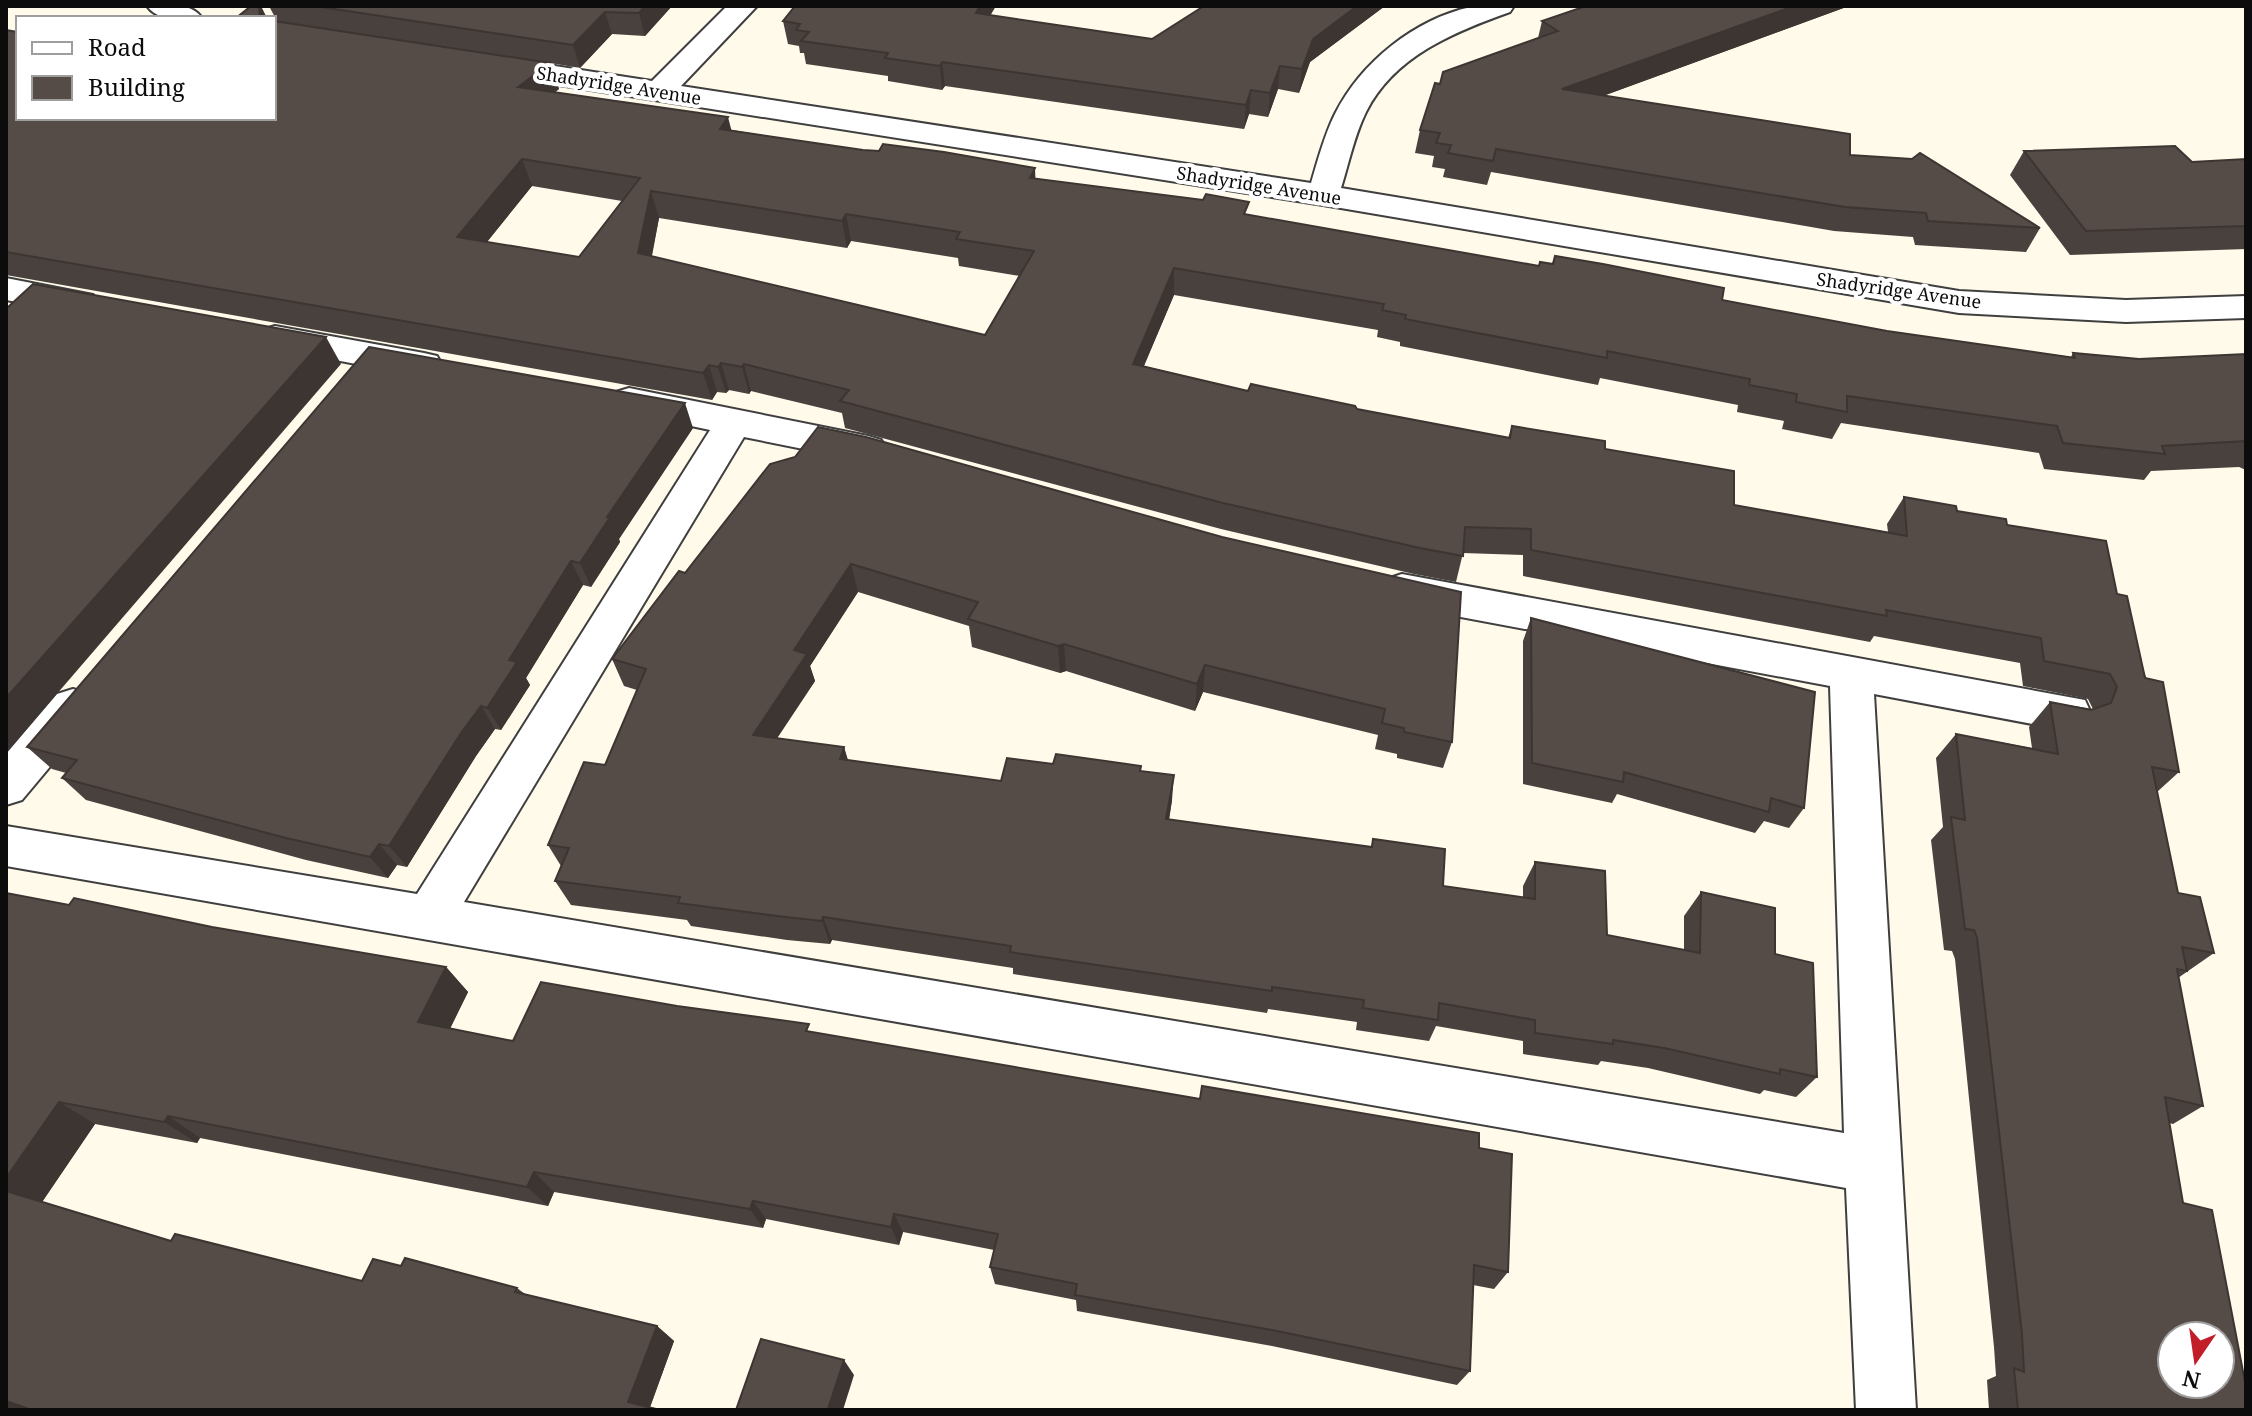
<svg xmlns="http://www.w3.org/2000/svg" width="2252" height="1416" font-family="'Noto Serif',serif">
<rect width="100%" height="100%" fill="#fffaea"/>
<g fill="none" stroke-linecap="round" stroke-linejoin="round">
<g stroke="#3f3f3f" stroke-width="4">
<g id="street">
<path d="M 147,6 C 166,6 190,1 202,18 C 184,18 159,23 147,6 Z"/>
<path d="M 727,6 L 757,6 L 681,86 L 1311,183 C 1318,160 1324,136 1335,114 C 1361,62 1415,19 1471,7 C 1484,4 1501,6 1514,6 L 1510,12 C 1454,32 1394,56 1366,112 C 1354,136 1349,163 1341,188 L 1959,291 L 2126,300 L 2246,296 L 2246,318 L 2126,322 L 1959,313 L 1323,205 L 496,75 L 486,72 L 481,66 L 486,60 L 496,57 L 652,81 Z"/>
<path d="M 6,278 L 93,295 L 98,303 L 93,311 L 81,314 L 6,300 Z"/>
<path d="M 275,326 L 424,353 L 437,356 L 442,365 L 437,374 L 424,377 L 262,346 L 257,338 L 262,330 Z"/>
<path d="M 629,388 L 868,436 L 881,440 L 887,449 L 881,458 L 868,462 L 744,437 L 464,902 L 1844,1133 L 1830,686 L 1402,606 L 1387,601 L 1381,590 L 1387,579 L 1402,574 L 2085,700 L 2091,713 L 2085,726 L 2069,731 L 1874,694 L 1916,1410 L 1856,1410 L 1846,1188 L 6,866 L 6,826 L 417,894 L 710,430 L 616,410 L 610,401 L 616,392 Z"/>
<path d="M 73,689 L 89,694 L 95,707 L 89,720 L 22,800 L 6,805 L 6,754 L 57,694 Z"/>
</g>
</g>
<use href="#street" fill="#fff" fill-rule="evenodd"/>
</g>
<g fill="#49413e" fill-rule="evenodd">
<path d="M 269,6 L 672,6 L 645,36 L 612,34 L 580,68 L 550,63 L 559,89 L 555,92 L 732,130 L 1036,179 L 1539,266 L 1552,264 L 1555,256 L 1722,300 L 1887,331 L 2071,357 L 2073,353 L 2139,359 L 2246,354 L 2246,470 L 2239,467 L 2151,471 L 2144,480 L 2044,469 L 2039,453 L 1841,423 L 1832,439 L 1782,429 L 1784,421 L 1737,412 L 1738,405 L 1600,378 L 1598,385 L 1400,346 L 1400,342 L 1377,337 L 1378,330 L 1174,295 L 1144,366 L 1248,391 L 1357,409 L 1508,438 L 1512,426 L 1605,449 L 1734,505 L 1888,532 L 1887,524 L 1904,497 L 2007,525 L 2117,594 L 2179,772 L 2157,792 L 2178,893 L 2214,953 L 2178,978 L 2203,1106 L 2173,1124 L 2169,1123 L 2183,1203 L 2246,1410 L 1989,1410 L 1987,1380 L 1996,1376 L 1994,1347 L 1955,959 L 1952,951 L 1944,950 L 1931,840 L 1943,827 L 1936,758 L 1956,734 L 2032,748 L 2029,727 L 2050,702 L 2093,709 L 2088,699 L 2023,686 L 2020,663 L 1874,636 L 1870,642 L 1523,576 L 1523,555 L 1463,553 L 1456,582 L 1414,574 L 1221,529 L 845,428 L 842,413 L 751,391 L 749,394 L 729,390 L 726,393 L 717,392 L 712,400 L 6,275 L 6,30 L 18,118 L 277,21 ZM 532,186 L 622,201 L 579,257 L 487,242 ZM 659,218 L 847,248 L 851,241 L 958,258 L 959,266 L 1020,276 L 985,335 L 652,256 Z"/>
<path d="M 1204,6 L 1385,6 L 1310,62 L 1299,93 L 1278,89 L 1268,117 L 1249,114 L 1244,129 L 945,86 L 942,90 L 888,81 L 888,76 L 806,64 L 804,53 L 800,53 L 799,46 L 788,44 L 783,21 L 991,15 L 1152,39 Z"/>
<path d="M 1586,6 L 1849,6 L 1603,96 L 1850,155 L 2040,228 L 2026,252 L 1915,245 L 1913,237 L 1834,231 L 1491,172 L 1487,185 L 1443,177 L 1445,169 L 1432,167 L 1434,156 L 1415,153 L 1420,130 L 1440,84 L 1538,38 L 1542,21 Z"/>
<path d="M 2024,151 L 2192,162 L 2246,159 L 2246,249 L 2070,255 L 2010,175 Z"/>
<path d="M 818,427 L 1452,742 L 1443,768 L 1397,758 L 1397,754 L 1375,749 L 1378,735 L 1203,692 L 1195,711 L 1066,671 L 1060,673 L 972,647 L 969,626 L 858,592 L 810,666 L 815,681 L 777,738 L 844,747 L 848,760 L 1001,781 L 1053,764 L 1141,771 L 1172,800 L 1169,820 L 1371,847 L 1373,839 L 1443,886 L 1523,898 L 1523,886 L 1535,862 L 1607,935 L 1684,950 L 1684,916 L 1701,892 L 1775,954 L 1817,1077 L 1796,1097 L 1764,1090 L 1760,1094 L 1648,1068 L 1601,1061 L 1598,1065 L 1523,1054 L 1523,1041 L 1436,1026 L 1429,1041 L 1356,1030 L 1357,1022 L 1268,1009 L 1267,1013 L 1013,974 L 1013,968 L 832,940 L 830,944 L 787,940 L 691,926 L 687,920 L 571,905 L 555,881 L 561,866 L 548,845 L 605,765 L 637,690 L 624,686 L 612,659 L 685,573 L 795,457 Z"/>
<path d="M 693,428 L 619,539 L 620,542 L 591,587 L 583,585 L 526,678 L 530,685 L 501,730 L 495,729 L 476,756 L 407,867 L 397,865 L 388,878 L 306,860 L 86,800 L 62,778 L 66,773 L 52,769 L 27,747 Z"/>
<path d="M 1531,618 L 1804,808 L 1789,828 L 1764,821 L 1755,833 L 1617,794 L 1612,803 L 1523,784 L 1523,641 Z"/>
<path d="M 69,905 L 212,927 L 446,967 L 468,992 L 450,1029 L 513,1041 L 812,1032 L 1479,1148 L 1508,1272 L 1494,1289 L 1473,1285 L 1470,1371 L 1457,1385 L 1272,1346 L 1077,1311 L 1076,1300 L 995,1284 L 990,1267 L 994,1250 L 903,1232 L 899,1245 L 766,1219 L 763,1228 L 554,1192 L 548,1206 L 200,1138 L 197,1143 L 95,1124 L 42,1202 L 171,1241 L 362,1281 L 401,1266 L 517,1288 L 525,1294 L 657,1326 L 674,1341 L 650,1407 L 660,1410 L 12,1410 L 6,1408 Z"/>
</g>
<g fill="#3c3532">
<path d="M 259,6 L 261,6 L 267,18 L 260,18 Z"/>
<path d="M 645,6 L 672,6 L 645,36 L 639,13 Z"/>
<path d="M 980,6 L 996,6 L 978,36 L 976,13 Z"/>
<path d="M 1357,6 L 1385,6 L 1310,62 L 1299,93 L 1302,69 L 1313,39 Z"/>
<path d="M 1794,6 L 1849,6 L 1556,113 L 1562,89 Z"/>
<path d="M 605,12 L 612,34 L 580,68 L 573,45 Z"/>
<path d="M 942,62 L 945,86 L 942,90 L 940,66 Z"/>
<path d="M 550,63 L 559,89 L 528,114 L 518,87 Z"/>
<path d="M 1280,66 L 1278,89 L 1268,117 L 1270,93 Z"/>
<path d="M 1251,90 L 1249,114 L 1244,129 L 1246,105 Z"/>
<path d="M 728,117 L 735,144 L 720,129 Z"/>
<path d="M 522,159 L 532,186 L 469,264 L 457,237 Z"/>
<path d="M 1035,168 L 1036,194 L 1030,178 Z"/>
<path d="M 651,191 L 659,218 L 647,279 L 638,253 Z"/>
<path d="M 846,214 L 851,241 L 847,248 L 842,221 Z"/>
<path d="M 1174,268 L 1174,295 L 1133,391 L 1133,364 Z"/>
<path d="M 326,337 L 341,364 L 6,753 L 6,698 Z"/>
<path d="M 721,363 L 729,390 L 726,393 L 718,367 Z"/>
<path d="M 744,364 L 751,391 L 749,394 L 742,367 Z"/>
<path d="M 709,365 L 717,392 L 712,400 L 703,373 Z"/>
<path d="M 685,403 L 693,428 L 619,539 L 620,542 L 591,587 L 580,563 L 607,517 Z"/>
<path d="M 571,561 L 583,585 L 526,678 L 530,685 L 501,730 L 487,708 L 509,660 Z"/>
<path d="M 851,564 L 858,592 L 810,666 L 815,681 L 762,761 L 753,735 L 794,650 Z"/>
<path d="M 1064,644 L 1066,671 L 1060,673 L 1058,646 Z"/>
<path d="M 1205,665 L 1203,692 L 1195,711 L 1197,684 Z"/>
<path d="M 481,706 L 495,729 L 476,756 L 407,867 L 389,846 L 461,733 Z"/>
<path d="M 844,747 L 851,773 L 840,759 Z"/>
<path d="M 1174,775 L 1172,800 L 1165,844 L 1166,819 Z"/>
<path d="M 379,844 L 397,865 L 388,878 L 370,857 Z"/>
<path d="M 823,917 L 832,940 L 830,944 L 822,921 Z"/>
<path d="M 446,967 L 468,992 L 441,1046 L 418,1022 Z"/>
<path d="M 59,1102 L 95,1124 L 38,1208 L 6,1192 L 6,1178 Z"/>
<path d="M 168,1116 L 200,1138 L 197,1143 L 164,1122 Z"/>
<path d="M 534,1172 L 554,1192 L 548,1206 L 527,1187 Z"/>
<path d="M 753,1201 L 766,1219 L 763,1228 L 750,1209 Z"/>
<path d="M 894,1214 L 903,1232 L 899,1245 L 891,1227 Z"/>
<path d="M 657,1326 L 674,1341 L 649,1410 L 628,1402 Z"/>
<path d="M 844,1360 L 854,1375 L 843,1410 L 829,1410 L 828,1409 Z"/>
<path d="M 6,1401 L 34,1410 L 12,1410 L 6,1408 Z"/>
</g>
<g fill="#554c48" stroke="#3c3532" stroke-width="2" fill-rule="evenodd">
<path d="M 251,6 L 259,6 L 260,18 L 236,18 Z"/>
<path d="M 314,6 L 645,6 L 639,13 L 605,12 L 573,45 Z"/>
<path d="M 795,6 L 980,6 L 976,13 L 1152,39 L 1204,6 L 1357,6 L 1313,39 L 1302,69 L 1280,66 L 1270,93 L 1251,90 L 1246,105 L 942,62 L 940,66 L 885,58 L 888,53 L 801,41 L 809,32 L 796,30 L 800,24 L 783,21 Z"/>
<path d="M 1586,6 L 1794,6 L 1562,89 L 1850,134 L 1850,155 L 1912,159 L 1920,153 L 2040,228 L 1928,221 L 1926,213 L 1845,207 L 1496,149 L 1493,161 L 1448,153 L 1451,145 L 1436,143 L 1440,133 L 1420,130 L 1435,83 L 1440,84 L 1443,72 L 1558,31 L 1542,21 Z"/>
<path d="M 274,21 L 550,63 L 518,87 L 728,117 L 720,129 L 863,150 L 879,151 L 883,144 L 944,152 L 1035,168 L 1030,178 L 1203,200 L 1206,194 L 1249,202 L 1244,214 L 1539,266 L 1540,262 L 1553,264 L 1555,256 L 1603,264 L 1724,288 L 1722,300 L 1887,331 L 2075,358 L 2073,353 L 2139,359 L 2246,354 L 2246,441 L 2162,446 L 2165,454 L 2063,443 L 2057,426 L 1847,396 L 1847,412 L 1796,402 L 1797,394 L 1749,385 L 1750,379 L 1607,351 L 1607,358 L 1405,319 L 1406,315 L 1382,310 L 1384,304 L 1174,268 L 1133,364 L 1248,391 L 1251,384 L 1355,406 L 1357,409 L 1510,438 L 1512,426 L 1605,441 L 1605,449 L 1734,471 L 1734,505 L 1907,536 L 1904,497 L 1956,506 L 1957,511 L 2006,519 L 2007,525 L 2106,541 L 2117,594 L 2127,596 L 2145,678 L 2163,682 L 2179,772 L 2152,767 L 2178,893 L 2200,897 L 2214,953 L 2182,947 L 2187,971 L 2177,969 L 2203,1106 L 2165,1097 L 2183,1203 L 2212,1210 L 2246,1387 L 2246,1410 L 2018,1410 L 2014,1368 L 2024,1372 L 2022,1334 L 1977,938 L 1974,930 L 1965,929 L 1951,817 L 1965,820 L 1956,734 L 2058,754 L 2050,702 L 2091,710 L 2111,703 L 2117,687 L 2110,674 L 2044,661 L 2041,638 L 1886,610 L 1887,616 L 1531,550 L 1531,529 L 1465,527 L 1463,556 L 1420,548 L 1223,503 L 840,401 L 849,390 L 744,364 L 742,367 L 721,363 L 718,367 L 709,365 L 703,373 L 6,252 L 6,30 L 18,32 L 18,118 L 274,118 ZM 522,159 L 640,178 L 579,257 L 457,237 ZM 651,191 L 842,221 L 846,214 L 960,232 L 956,239 L 1034,251 L 985,335 L 638,253 ZM 2172,1336 L 2220,1336 L 2220,1384 L 2172,1384 Z"/>
<path d="M 2175,146 L 2192,162 L 2246,159 L 2246,226 L 2086,231 L 2024,151 Z"/>
<path d="M 33,284 L 326,337 L 6,698 L 6,309 Z"/>
<path d="M 369,347 L 685,403 L 607,517 L 610,517 L 580,563 L 571,561 L 509,660 L 517,662 L 487,708 L 481,706 L 461,733 L 389,846 L 379,844 L 370,857 L 286,838 L 62,778 L 77,760 L 27,747 Z"/>
<path d="M 818,427 L 866,437 L 1222,537 L 1461,592 L 1452,742 L 1404,732 L 1404,728 L 1382,723 L 1385,709 L 1205,665 L 1197,684 L 1064,644 L 1058,646 L 968,619 L 978,602 L 851,564 L 794,650 L 807,654 L 753,735 L 844,747 L 840,759 L 1001,781 L 1007,758 L 1053,764 L 1056,754 L 1141,766 L 1140,771 L 1174,775 L 1166,819 L 1372,847 L 1373,839 L 1445,849 L 1443,886 L 1535,899 L 1535,862 L 1605,871 L 1607,935 L 1700,953 L 1701,892 L 1775,908 L 1775,954 L 1813,963 L 1817,1077 L 1780,1069 L 1780,1074 L 1664,1048 L 1613,1040 L 1613,1044 L 1535,1033 L 1535,1020 L 1439,1003 L 1438,1020 L 1363,1008 L 1364,1000 L 1272,987 L 1272,991 L 1010,952 L 1011,946 L 823,917 L 822,921 L 777,916 L 678,903 L 680,897 L 555,881 L 569,848 L 548,845 L 584,762 L 605,765 L 646,669 L 612,659 L 679,571 L 685,573 L 770,464 L 795,457 Z"/>
<path d="M 1531,618 L 1815,692 L 1804,808 L 1771,798 L 1769,812 L 1624,772 L 1623,782 L 1532,763 Z"/>
<path d="M 6,893 L 69,905 L 74,898 L 212,927 L 446,967 L 418,1022 L 513,1041 L 541,982 L 677,1006 L 809,1024 L 806,1031 L 1200,1099 L 1202,1086 L 1479,1133 L 1479,1148 L 1512,1154 L 1508,1272 L 1474,1265 L 1470,1371 L 1277,1331 L 1075,1295 L 1077,1284 L 990,1267 L 998,1234 L 894,1214 L 891,1227 L 753,1201 L 750,1209 L 534,1172 L 527,1187 L 168,1116 L 164,1122 L 59,1102 L 6,1178 Z"/>
<path d="M 6,1191 L 171,1241 L 175,1234 L 362,1281 L 373,1259 L 401,1266 L 405,1258 L 517,1288 L 515,1292 L 657,1326 L 628,1402 L 660,1410 L 32,1410 L 6,1401 Z"/>
<path d="M 761,1339 L 844,1360 L 828,1409 L 832,1410 L 736,1410 Z"/>
</g>
<g text-anchor="middle" dominant-baseline="central" stroke-width="8" stroke-linejoin="round" paint-order="stroke">
<g font-size="18" fill="#0c0c0c" stroke="#fff">
<text transform="translate(619 85) rotate(9)">Shadyridge Avenue</text>
<text transform="translate(1259 185) rotate(9)">Shadyridge Avenue</text>
<text transform="translate(1899 290) rotate(8)">Shadyridge Avenue</text>
</g>
</g>
<rect width="2252" height="1416" fill="none" stroke="#0c0c0c" stroke-width="16"/>
<rect x="16" y="16" width="260" height="104" fill="#ffffff" stroke="#9e9e9e" stroke-width="2"/>
<rect x="32" y="42" width="40" height="12" fill="#ffffff" stroke="#9e9e9e" stroke-width="2"/>
<text x="88" y="56" font-size="24" fill="#0c0c0c">Road</text>
<rect x="32" y="76" width="40" height="24" fill="#554c48" stroke="#9e9e9e" stroke-width="2"/>
<text x="88" y="96" font-size="24" fill="#0c0c0c">Building</text>
<g transform="translate(2196 1360) rotate(193)"><circle r="38" fill="#ffffff" stroke="#9e9e9e" stroke-width="2"/>
<path d="M0-6L14 30L0 20L-14 30Z" fill="#c11e2a"/>
<text y="-12" font-size="22" font-weight="bold" text-anchor="middle" fill="#0c0c0c">N</text>
</g>
</svg>
